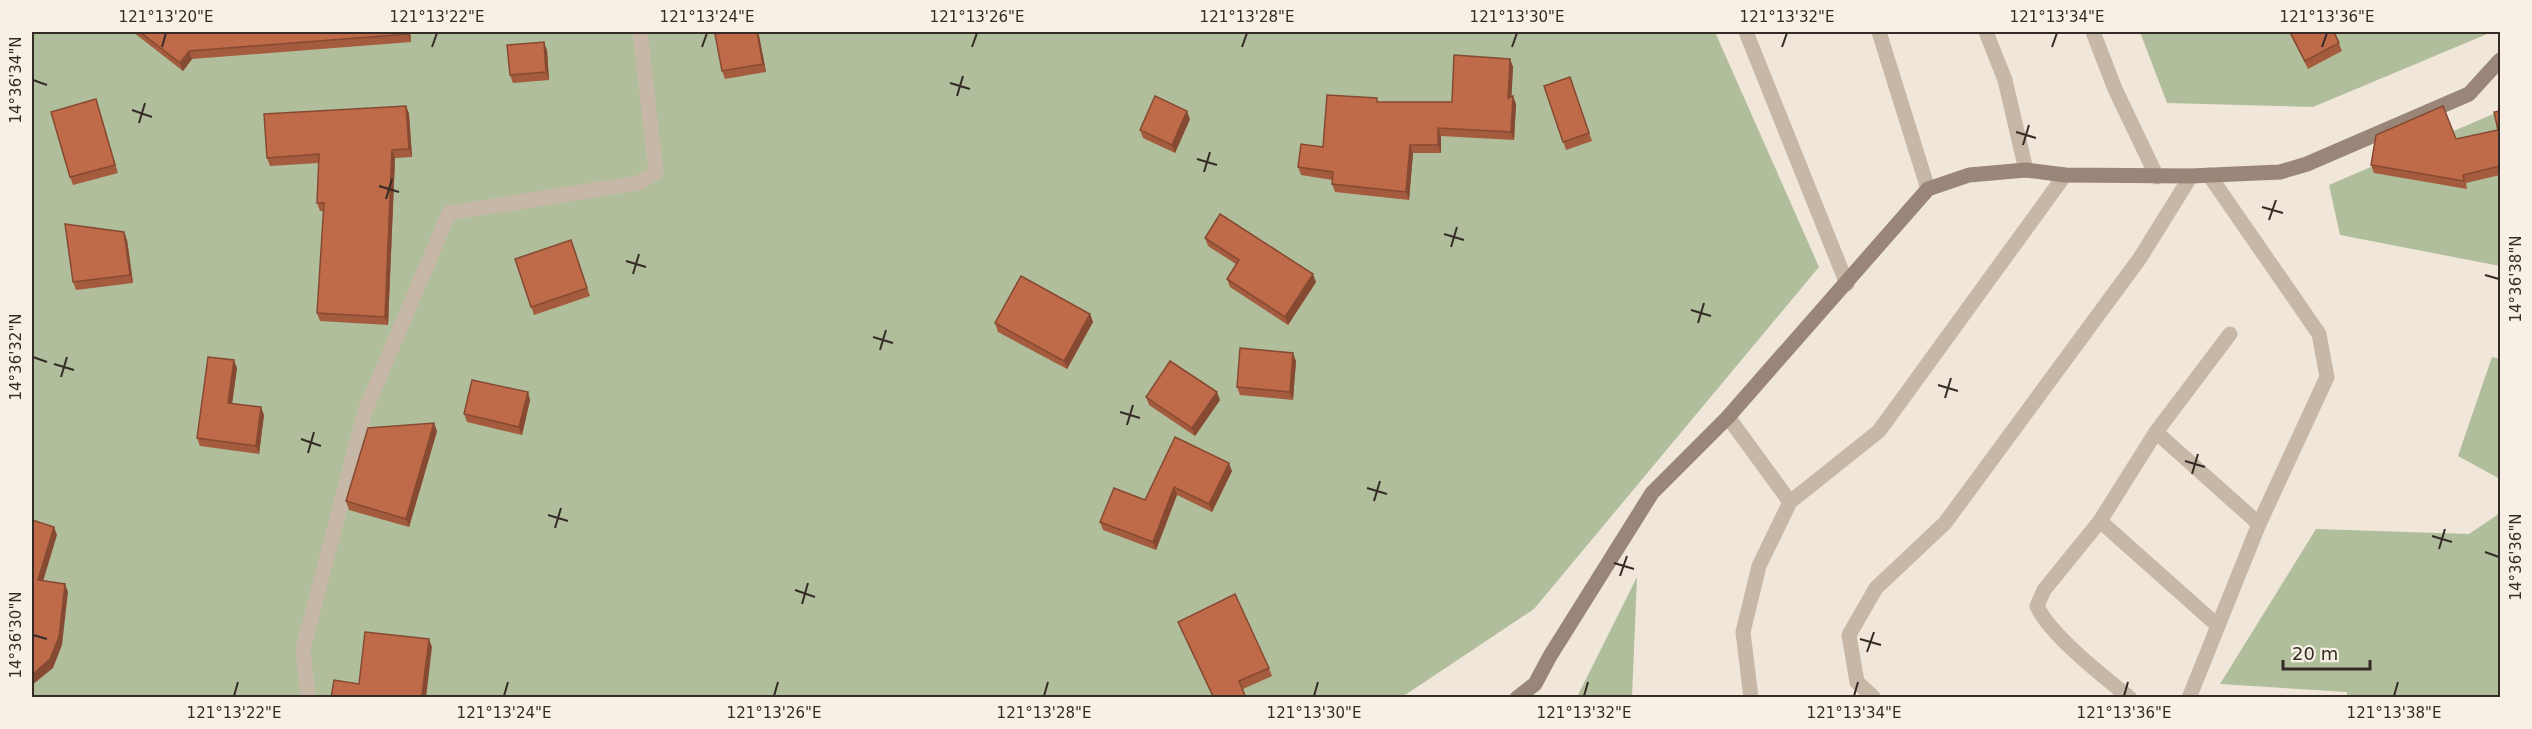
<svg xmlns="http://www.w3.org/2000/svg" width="2532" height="729" font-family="'DejaVu Sans',sans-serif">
<rect width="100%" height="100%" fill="#f0e6da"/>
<g fill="#b0be9b">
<path d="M 32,32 L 1715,32 L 1819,267 L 1534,609 L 1402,697 L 32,697 Z"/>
<path d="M 2140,32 L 2492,32 L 2313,107 L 2167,103 Z"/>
<path d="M 2500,111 L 2500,266 L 2340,235 L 2329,185 Z"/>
<path d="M 2492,357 L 2500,359 L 2500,479 L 2458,456 Z"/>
<path d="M 2500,513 L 2500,697 L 2347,698 L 2347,692 L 2220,684 L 2316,529 L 2469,534 Z"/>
<path d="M 1637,577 L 1632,697 L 1577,697 Z"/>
</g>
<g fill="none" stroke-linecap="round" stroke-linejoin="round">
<g stroke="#c7b7a6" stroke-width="15">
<path d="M 1746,32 L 1847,284"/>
<path d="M 1879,32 L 1928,189"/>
<path d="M 1986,32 L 2005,80 L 2026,170"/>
<path d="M 2093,32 L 2115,89 L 2157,177"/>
<path d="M 1728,417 L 1790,502"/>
<path d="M 2156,432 L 2259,524"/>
<path d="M 2100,521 L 2218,626"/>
<path d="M 308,698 L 303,649 L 365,411 L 449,213 L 639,183 L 656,172 L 640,32"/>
<path d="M 1751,698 L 1743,632 L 1759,566 L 1790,502 L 1879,431 L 2065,175"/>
<path d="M 1874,698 L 1857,682 L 1849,635 L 1876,588 L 1945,523 L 2140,258 L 2191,176"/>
<path d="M 2130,698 C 2105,678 2049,634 2037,606 L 2044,590 L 2100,521 L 2156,432 L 2230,334"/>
<path d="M 2189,698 L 2259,524 L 2327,377 L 2319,334 L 2209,175"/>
</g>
<path stroke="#9a8678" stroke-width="15" d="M 1517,698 L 1535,684 L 1550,656 L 1652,493 L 1728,417 L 1928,189 L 1969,175 L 2026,170 L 2065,175 L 2191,176 L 2280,172 L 2307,164 L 2469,94 L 2500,60"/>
</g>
<g fill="#a45b3e">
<path d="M 133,32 L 410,32 L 411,42 L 192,59 L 183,71 Z"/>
<path d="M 730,32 L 758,32 L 766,72 L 725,79 L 722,71 Z"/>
<path d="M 2289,32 L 2334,32 L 2342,51 L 2308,69 Z"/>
<path d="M 547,50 L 549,80 L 513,83 L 510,75 Z"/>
<path d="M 1510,59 L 1513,67 L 1511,97 L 1516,104 L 1514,140 L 1441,136 L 1441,153 L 1413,153 L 1409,200 L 1335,192 L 1332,184 L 1332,180 L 1301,175 L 1298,167 L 1323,147 L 1452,102 Z"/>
<path d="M 1570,77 L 1592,141 L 1566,150 L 1544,86 Z"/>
<path d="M 96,99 L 118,173 L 73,185 L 70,177 Z"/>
<path d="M 406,106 L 409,114 L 412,157 L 395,158 L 388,325 L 320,321 L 317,313 L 324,211 L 320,211 L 317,203 L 319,163 L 270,166 L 267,158 Z"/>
<path d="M 2500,111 L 2500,175 L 2466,183 L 2467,189 L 2374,173 L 2371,165 L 2456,139 L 2498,130 Z"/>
<path d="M 1190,119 L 1175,153 L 1143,138 L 1140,130 Z"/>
<path d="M 1205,238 L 1316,282 L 1288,325 L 1230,287 L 1227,279 L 1236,264 L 1208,246 Z"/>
<path d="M 127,240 L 133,283 L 76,290 L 73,282 Z"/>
<path d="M 571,240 L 590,296 L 534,315 L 515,259 Z"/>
<path d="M 1090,314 L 1093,322 L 1067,369 L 998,332 L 995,323 Z"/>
<path d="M 1296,361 L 1293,400 L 1240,395 L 1237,387 Z"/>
<path d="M 237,368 L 232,403 L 264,415 L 259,454 L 200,446 L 197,438 Z"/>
<path d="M 1146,397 L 1220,400 L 1195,436 L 1149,405 Z"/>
<path d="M 530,400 L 522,435 L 467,422 L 464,414 Z"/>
<path d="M 437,431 L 409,527 L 349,510 L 346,501 Z"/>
<path d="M 1175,437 L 1232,471 L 1212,512 L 1177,495 L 1156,550 L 1103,530 L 1100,522 L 1145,500 Z"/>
<path d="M 1178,622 L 1269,668 L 1272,676 L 1243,689 L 1246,698 L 1213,698 Z"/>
</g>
<g fill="#864a32">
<path d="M 407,32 L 410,32 L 411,42 L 408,34 Z"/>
<path d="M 757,32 L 759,35 L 766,72 L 763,64 Z"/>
<path d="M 544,42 L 547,50 L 549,80 L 546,72 Z"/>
<path d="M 189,51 L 192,59 L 183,71 L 180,63 Z"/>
<path d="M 1510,59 L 1513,67 L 1511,106 L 1508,98 Z"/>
<path d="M 1513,96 L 1516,104 L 1514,140 L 1511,132 Z"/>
<path d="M 406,106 L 409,114 L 412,157 L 409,149 Z"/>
<path d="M 1187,111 L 1190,119 L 1175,153 L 1172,145 Z"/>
<path d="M 1438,128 L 1441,136 L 1441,153 L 1438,145 Z"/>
<path d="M 1410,145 L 1413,153 L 1409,200 L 1406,192 Z"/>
<path d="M 392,150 L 395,158 L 388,325 L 385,317 Z"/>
<path d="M 124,232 L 127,240 L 133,283 L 130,275 Z"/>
<path d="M 1313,274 L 1316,282 L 1288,325 L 1285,317 Z"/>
<path d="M 1090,314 L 1093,322 L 1067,369 L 1064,361 Z"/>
<path d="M 1293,353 L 1296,361 L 1293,400 L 1290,392 Z"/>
<path d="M 234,360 L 237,368 L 231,411 L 228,403 Z"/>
<path d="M 528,392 L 530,400 L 522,435 L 519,427 Z"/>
<path d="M 1217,392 L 1220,400 L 1195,436 L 1192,428 Z"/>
<path d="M 261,407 L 264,415 L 259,454 L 256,446 Z"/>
<path d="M 434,423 L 437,431 L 409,527 L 406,519 Z"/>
<path d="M 1229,463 L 1232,471 L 1212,512 L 1209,504 Z"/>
<path d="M 1174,487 L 1177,495 L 1156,550 L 1153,542 Z"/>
<path d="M 54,527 L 57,535 L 41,588 L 38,580 Z"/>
<path d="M 65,584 L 68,592 L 62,645 L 53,668 L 32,685 L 32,675 Z"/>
<path d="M 429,639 L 432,647 L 426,698 L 422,695 Z"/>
</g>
<g fill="#bf6a48" stroke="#864a32" stroke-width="1.5">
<path d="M 140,32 L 407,32 L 408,34 L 189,51 L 180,63 Z"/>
<path d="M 730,32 L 757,32 L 763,64 L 722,71 L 715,34 Z"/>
<path d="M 2290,32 L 2334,32 L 2339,43 L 2305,61 Z"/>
<path d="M 544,42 L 546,72 L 510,75 L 507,45 Z"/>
<path d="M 1454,55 L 1510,59 L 1508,98 L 1513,96 L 1511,132 L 1438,128 L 1438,145 L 1410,145 L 1406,192 L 1332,184 L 1333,172 L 1298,167 L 1301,144 L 1323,147 L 1327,95 L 1377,98 L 1377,102 L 1452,102 Z"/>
<path d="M 1570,77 L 1589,133 L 1563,142 L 1544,86 Z"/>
<path d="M 1155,96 L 1187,111 L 1172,145 L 1140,130 Z"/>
<path d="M 96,99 L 115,165 L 70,177 L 51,112 Z"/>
<path d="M 406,106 L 409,149 L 392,150 L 385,317 L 317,313 L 324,203 L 317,203 L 319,154 L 267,158 L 264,114 Z"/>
<path d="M 2443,106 L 2456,139 L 2498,130 L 2494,112 L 2500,111 L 2500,166 L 2463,175 L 2464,181 L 2371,165 L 2376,135 Z"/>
<path d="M 1220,214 L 1313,274 L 1285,317 L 1227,279 L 1239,260 L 1205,238 Z"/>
<path d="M 65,224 L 124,232 L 130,275 L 73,282 Z"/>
<path d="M 571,240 L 587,288 L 531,307 L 515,259 Z"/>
<path d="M 1021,276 L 1090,314 L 1064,361 L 995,323 Z"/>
<path d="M 1240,348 L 1293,353 L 1290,392 L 1237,387 Z"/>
<path d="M 208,357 L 234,360 L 228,403 L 261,407 L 256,446 L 197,438 Z"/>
<path d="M 1170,361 L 1217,392 L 1192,428 L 1146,397 Z"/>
<path d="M 472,380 L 528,392 L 519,427 L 464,414 Z"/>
<path d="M 434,423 L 406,519 L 346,501 L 368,428 Z"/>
<path d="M 1175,437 L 1229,463 L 1209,504 L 1174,487 L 1153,542 L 1100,522 L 1114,488 L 1145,500 Z"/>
<path d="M 32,520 L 54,527 L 38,580 L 65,584 L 59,637 L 50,659 L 32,675 Z"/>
<path d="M 1235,594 L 1269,668 L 1239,681 L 1246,698 L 1214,698 L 1178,622 Z"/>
<path d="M 365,632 L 429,639 L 422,695 L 437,698 L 331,698 L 334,680 L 359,684 Z"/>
</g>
<path fill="none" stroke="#342b27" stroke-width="2" d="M 162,47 L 166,33M 432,47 L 437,33M 702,47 L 707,33M 972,47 L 977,33M 1242,47 L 1247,33M 1512,47 L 1517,33M 1782,47 L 1787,33M 2052,47 L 2057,33M 2322,47 L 2327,33M 33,80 L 47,85M 950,83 L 970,89M 957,96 L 963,76M 132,110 L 152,117M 139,123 L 145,103M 2016,132 L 2036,138M 2023,145 L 2029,125M 1197,159 L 1217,165M 1204,172 L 1210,152M 379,186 L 399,192M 386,199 L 392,179M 2262,207 L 2283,213M 2269,220 L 2276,200M 1444,234 L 1464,240M 1451,247 L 1457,227M 626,261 L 646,267M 633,274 L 639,254M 2485,275 L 2499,279M 1691,310 L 1711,316M 1698,323 L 1704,303M 873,337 L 893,343M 880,350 L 886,330M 33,357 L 47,362M 54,364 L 74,370M 61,377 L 67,357M 1938,385 L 1958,391M 1945,398 L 1951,378M 1120,412 L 1140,418M 1127,425 L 1133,405M 301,439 L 321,446M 308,453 L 314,432M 2185,461 L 2205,467M 2192,474 L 2198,454M 1367,488 L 1387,494M 1374,501 L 1380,481M 548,515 L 568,521M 555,528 L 561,508M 2432,536 L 2452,542M 2439,549 L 2445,529M 2485,552 L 2499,557M 1614,563 L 1634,569M 1620,576 L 1627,556M 795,590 L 815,597M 802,604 L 808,583M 33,635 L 47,639M 1860,639 L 1881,645M 1867,652 L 1874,632M 234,696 L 238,682M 504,696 L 508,682M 774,696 L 778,682M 1044,696 L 1048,682M 1314,696 L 1318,682M 1584,696 L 1588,682M 1854,696 L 1858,682M 2124,696 L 2128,682M 2394,696 L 2398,682"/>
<rect width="2532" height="729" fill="none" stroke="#f8f0e5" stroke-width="66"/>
<path d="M2283 660v9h87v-9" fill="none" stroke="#342b27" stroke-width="3"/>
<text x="2292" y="660" font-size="18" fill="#342b27" stroke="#f8f0e5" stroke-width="4.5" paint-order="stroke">20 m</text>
<rect x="33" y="33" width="2466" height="663" fill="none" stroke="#342b27" stroke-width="2"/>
<g font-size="15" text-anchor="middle" fill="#342b27">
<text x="166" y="22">121°13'20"E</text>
<text x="437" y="22">121°13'22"E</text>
<text x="707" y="22">121°13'24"E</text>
<text x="977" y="22">121°13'26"E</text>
<text x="1247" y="22">121°13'28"E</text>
<text x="1517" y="22">121°13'30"E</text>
<text x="1787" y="22">121°13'32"E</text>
<text x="2057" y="22">121°13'34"E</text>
<text x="2327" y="22">121°13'36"E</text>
<text transform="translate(16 80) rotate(-90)" y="5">14°36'34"N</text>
<text transform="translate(2516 279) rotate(-90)" y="5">14°36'38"N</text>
<text transform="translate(16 357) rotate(-90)" y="5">14°36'32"N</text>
<text transform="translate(2516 557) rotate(-90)" y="5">14°36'36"N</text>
<text transform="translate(16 635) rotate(-90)" y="5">14°36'30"N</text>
<text x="234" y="718">121°13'22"E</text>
<text x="504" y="718">121°13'24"E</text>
<text x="774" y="718">121°13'26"E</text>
<text x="1044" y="718">121°13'28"E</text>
<text x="1314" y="718">121°13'30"E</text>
<text x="1584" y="718">121°13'32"E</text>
<text x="1854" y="718">121°13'34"E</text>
<text x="2124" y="718">121°13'36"E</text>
<text x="2394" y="718">121°13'38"E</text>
</g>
</svg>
